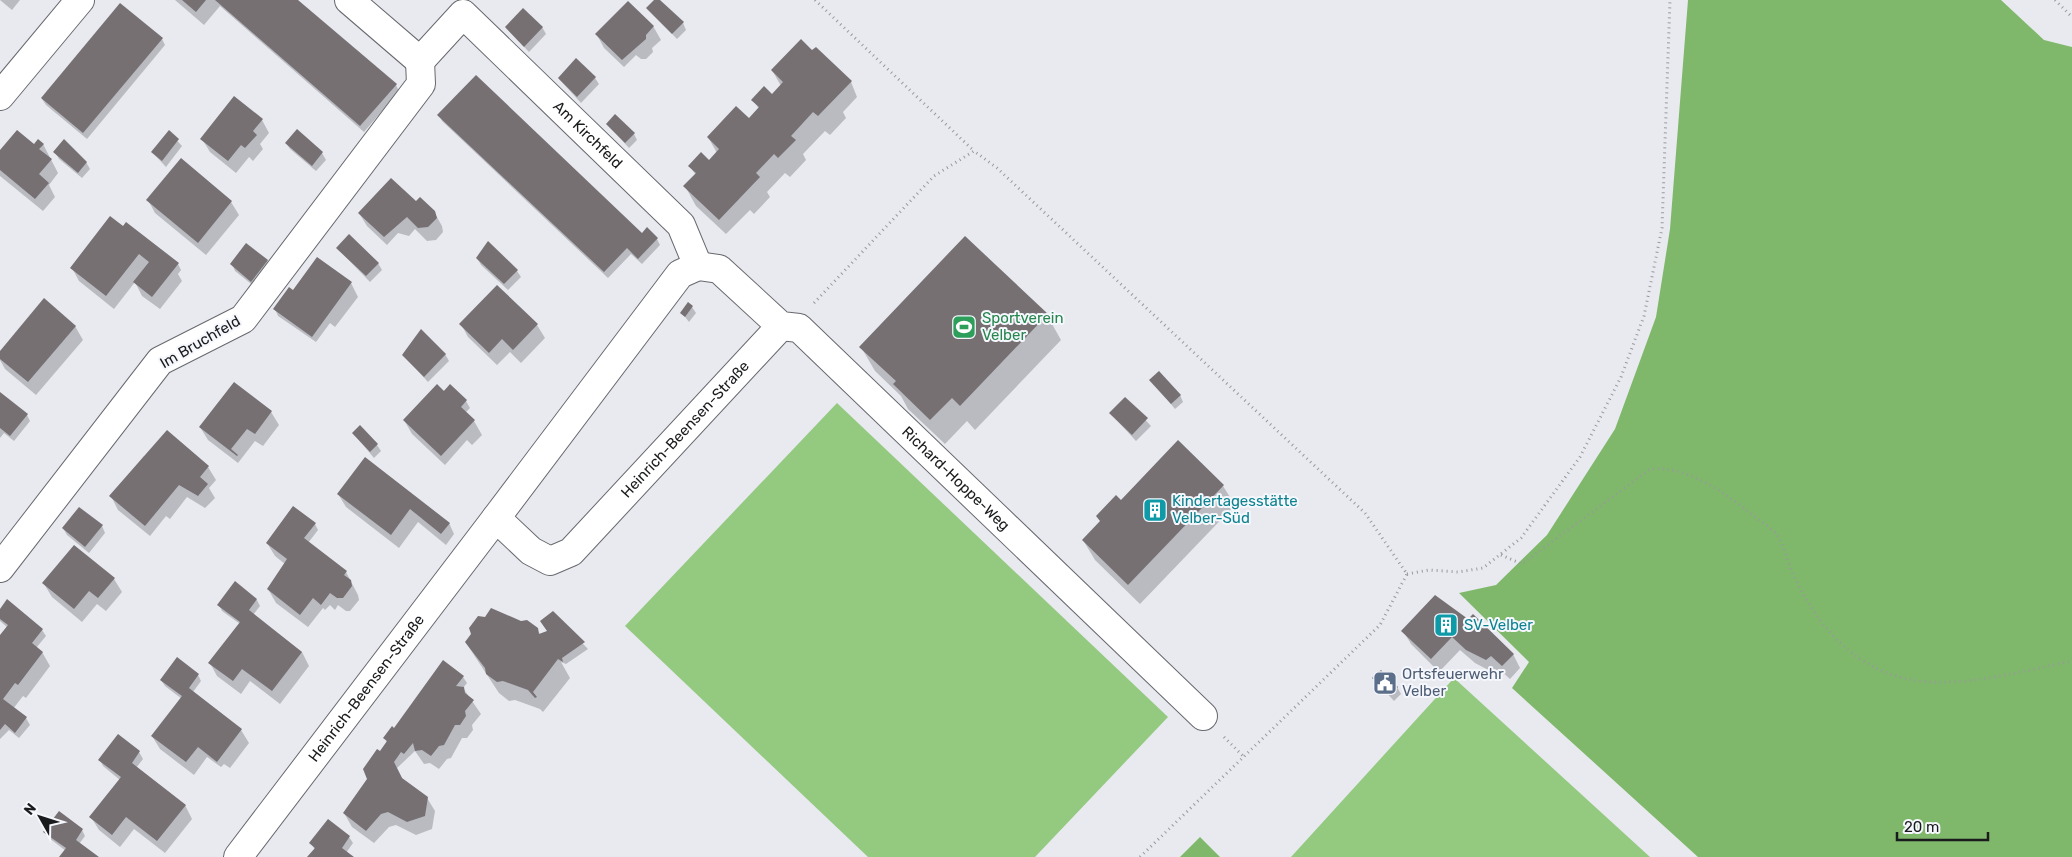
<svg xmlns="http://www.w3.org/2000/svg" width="2072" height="857" font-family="Rubik,sans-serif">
<rect width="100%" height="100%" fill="#e8eaf0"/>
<g fill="#94c980">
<path d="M 837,403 L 1168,717 L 1035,857 L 868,857 L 625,626 Z"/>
<path d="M 1454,678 L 1650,857 L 1291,857 Z"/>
</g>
<g fill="#80b86b">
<path d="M 1688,0 L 2001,0 L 2044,40 L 2072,47 L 2072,857 L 1698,857 L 1512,688 L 1529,662 L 1459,593 L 1496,585 L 1547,535 L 1615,429 L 1656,317 L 1670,229 Z"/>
<path d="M 1200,837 L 1220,857 L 1180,857 Z"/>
</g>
<g fill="#0003">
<path d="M 0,0 L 20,0 L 12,10 Z"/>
<path d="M 175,0 L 297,0 L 396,85 L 399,91 L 364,132 L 220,6 L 204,25 Z"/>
<path d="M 656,0 L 658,0 L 683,23 L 686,30 L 677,39 L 647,8 Z"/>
<path d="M 653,26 L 661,40 L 652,48 L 653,52 L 646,59 L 641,59 L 636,55 L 624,67 L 604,48 L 597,35 Z"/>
<path d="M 542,27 L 546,34 L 529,52 L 506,28 Z"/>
<path d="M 162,39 L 165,45 L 87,139 L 46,105 L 42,99 Z"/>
<path d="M 772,70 L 851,82 L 857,97 L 843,112 L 846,118 L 830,135 L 825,131 L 803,154 L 806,160 L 790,177 L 785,173 L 767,192 L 770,197 L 754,214 L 750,210 L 726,234 L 696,206 L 685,186 L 696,175 L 689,166 L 709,162 L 717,153 L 708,137 L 749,120 L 759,109 L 753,100 L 772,96 L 781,86 Z"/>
<path d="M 595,78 L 599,84 L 581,103 L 559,79 Z"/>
<path d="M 439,115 L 642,234 L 657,239 L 660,245 L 642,264 L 631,254 L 608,278 L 442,121 Z"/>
<path d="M 262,120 L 269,133 L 260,144 L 263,149 L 253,161 L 249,157 L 236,173 L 210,152 L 202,139 Z"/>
<path d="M 607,124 L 634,134 L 637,140 L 629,148 Z"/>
<path d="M 297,131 L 322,153 L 326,160 L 316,171 L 290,149 L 286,143 Z"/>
<path d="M 169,132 L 182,146 L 166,167 L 152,152 Z"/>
<path d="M 43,144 L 58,173 L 49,185 L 55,197 L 43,211 L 0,176 L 0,152 Z"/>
<path d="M 55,152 L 86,162 L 90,169 L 82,178 L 59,159 Z"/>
<path d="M 148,200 L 231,202 L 239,215 L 206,255 L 155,213 Z"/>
<path d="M 416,203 L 434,212 L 442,226 L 443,232 L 436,240 L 427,241 L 415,229 L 409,236 L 398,233 L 387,245 L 367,226 L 359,213 Z"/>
<path d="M 111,218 L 178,264 L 181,270 L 178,274 L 182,281 L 160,309 L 142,296 L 135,282 L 114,309 L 79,281 L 72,268 Z"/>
<path d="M 965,238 L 1047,315 L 1061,340 L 975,430 L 967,421 L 945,444 L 908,409 L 901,396 L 875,371 L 861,347 Z"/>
<path d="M 337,248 L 378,263 L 382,270 L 370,282 Z"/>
<path d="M 477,258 L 517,271 L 521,277 L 508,290 L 481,265 Z"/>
<path d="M 267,260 L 271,267 L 255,287 L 235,271 L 232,264 Z"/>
<path d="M 351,283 L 358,297 L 335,327 L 330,323 L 316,342 L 278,316 L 275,309 Z"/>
<path d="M 497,287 L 537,325 L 545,338 L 521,363 L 510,352 L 497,365 L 468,337 L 461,324 Z"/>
<path d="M 692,307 L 696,313 L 689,322 L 682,313 Z"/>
<path d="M 75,326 L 83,340 L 36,395 L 5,369 L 0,360 L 0,352 Z"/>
<path d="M 445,354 L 449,361 L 428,382 L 403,355 Z"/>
<path d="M 1151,380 L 1180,395 L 1183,402 L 1175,409 Z"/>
<path d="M 450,386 L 466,401 L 470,408 L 465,413 L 474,421 L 482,435 L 472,445 L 467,440 L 445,465 L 412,434 L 404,420 Z"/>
<path d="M 0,393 L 27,415 L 30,421 L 14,441 L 4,433 L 0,438 Z"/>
<path d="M 1125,398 L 1151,426 L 1136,441 L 1111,414 Z"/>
<path d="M 271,412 L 279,425 L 263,446 L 255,441 L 238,463 L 208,440 L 200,427 Z"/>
<path d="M 353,433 L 377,445 L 381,451 L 374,458 Z"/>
<path d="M 144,456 L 208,467 L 216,480 L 209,488 L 215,498 L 205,508 L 187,497 L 170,519 L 166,516 L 150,536 L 118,510 L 111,496 Z"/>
<path d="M 365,459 L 449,523 L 454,534 L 446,545 L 418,522 L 399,548 L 346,507 L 338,494 Z"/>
<path d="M 1223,486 L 1235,505 L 1140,604 L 1095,560 L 1083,540 L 1101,522 L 1097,516 L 1120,500 Z"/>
<path d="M 293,508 L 315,524 L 318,530 L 308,543 L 346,572 L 358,595 L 359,600 L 350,611 L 346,611 L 338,605 L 335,610 L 330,605 L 325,610 L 323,608 L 308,627 L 276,603 L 268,589 L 285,564 L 275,556 L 267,543 Z"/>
<path d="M 102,526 L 105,533 L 89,553 L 67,535 L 63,528 Z"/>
<path d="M 114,579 L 122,592 L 106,611 L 97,604 L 82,622 L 52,597 L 44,584 Z"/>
<path d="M 1435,597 L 1513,654 L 1520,668 L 1510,679 L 1499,669 L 1494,673 L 1475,663 L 1460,650 L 1439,672 L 1411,644 L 1403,631 Z"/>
<path d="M 257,600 L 260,606 L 253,615 L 302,652 L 309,666 L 280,704 L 250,681 L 241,694 L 217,676 L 210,663 L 240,624 L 222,611 L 219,605 Z"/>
<path d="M 0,611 L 42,630 L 46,636 L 36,648 L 42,652 L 50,666 L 26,698 L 23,696 L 13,709 L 26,718 L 30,725 L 19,738 L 9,730 L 0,739 L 0,637 L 7,627 L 0,621 Z"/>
<path d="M 553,613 L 588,649 L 566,664 L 561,662 L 570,678 L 543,712 L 540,709 L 515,700 L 509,701 L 499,693 L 466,643 L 537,629 L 540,634 L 548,631 Z"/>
<path d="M 198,675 L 201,681 L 193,692 L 241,730 L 249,743 L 230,768 L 224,764 L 221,767 L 207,757 L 194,775 L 160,749 L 152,736 L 182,699 L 165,686 L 161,680 Z"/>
<path d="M 463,677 L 467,683 L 463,688 L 481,714 L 472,725 L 473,730 L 467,738 L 462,738 L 451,758 L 447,759 L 439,769 L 430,763 L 424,764 L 415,751 L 397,768 L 403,780 L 427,798 L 435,811 L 432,829 L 416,835 L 396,825 L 389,827 L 374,843 L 352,827 L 344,813 L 384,756 L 387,743 L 385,738 L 398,734 Z"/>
<path d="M 1374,679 L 1397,687 L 1401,694 L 1394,701 Z"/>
<path d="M 118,736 L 139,752 L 143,759 L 136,768 L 185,805 L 192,819 L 165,853 L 134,829 L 120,847 L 99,830 L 91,817 L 120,780 L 103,766 L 100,760 Z"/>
<path d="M 82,830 L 85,836 L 79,844 L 96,857 L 61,857 L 66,851 L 49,838 L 45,832 Z"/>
<path d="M 349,837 L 353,843 L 346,853 L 352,857 L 310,857 L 315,850 L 311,843 Z"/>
</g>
<g fill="#767073">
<path d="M 182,0 L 206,0 L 196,12 Z"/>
<path d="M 215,0 L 298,0 L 397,84 L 360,126 Z"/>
<path d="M 654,0 L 660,0 L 684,22 L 672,34 L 646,8 Z"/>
<path d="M 628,1 L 654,26 L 646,35 L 646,39 L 622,60 L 595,34 Z"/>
<path d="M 120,3 L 163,38 L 83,133 L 41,98 Z"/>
<path d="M 523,8 L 543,27 L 524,47 L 505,27 Z"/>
<path d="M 801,39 L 812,50 L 816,47 L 852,81 L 818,116 L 813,112 L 791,136 L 796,140 L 778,158 L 774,154 L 756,173 L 760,177 L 719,220 L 683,186 L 696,173 L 688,166 L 701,152 L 709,160 L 719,149 L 707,137 L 736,106 L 749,118 L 759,107 L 751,100 L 764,86 L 772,94 L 783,82 L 771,70 Z"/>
<path d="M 576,58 L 596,77 L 577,97 L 558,78 Z"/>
<path d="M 476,75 L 642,233 L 647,227 L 658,238 L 638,259 L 627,248 L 604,272 L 437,115 Z"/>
<path d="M 234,96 L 263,119 L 253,131 L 257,135 L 245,148 L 241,145 L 228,161 L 200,139 Z"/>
<path d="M 615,114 L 635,133 L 625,143 L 606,124 Z"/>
<path d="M 297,129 L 323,152 L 312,166 L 285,143 Z"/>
<path d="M 17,130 L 34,144 L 38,139 L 44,144 L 39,149 L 52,159 L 39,174 L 49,183 L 35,199 L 0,170 L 0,150 Z"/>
<path d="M 169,130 L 179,139 L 162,161 L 151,152 Z"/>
<path d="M 64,139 L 87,162 L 78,173 L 53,152 Z"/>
<path d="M 181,158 L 232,201 L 198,243 L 146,200 Z"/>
<path d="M 391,178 L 416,201 L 420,197 L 435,211 L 437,218 L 428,227 L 418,228 L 407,217 L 384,237 L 358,213 Z"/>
<path d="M 110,216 L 123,226 L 126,222 L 179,263 L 152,297 L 133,282 L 149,262 L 139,254 L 106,296 L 70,268 Z"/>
<path d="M 349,234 L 379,263 L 366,276 L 336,248 Z"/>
<path d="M 965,236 L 1048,314 L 960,406 L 952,398 L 930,420 L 893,384 L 896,381 L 859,347 Z"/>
<path d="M 488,241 L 518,270 L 504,284 L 476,258 Z"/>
<path d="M 246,243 L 268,260 L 251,282 L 230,264 Z"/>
<path d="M 317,257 L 352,282 L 312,337 L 273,309 L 289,287 L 293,290 Z"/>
<path d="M 497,285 L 538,324 L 513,350 L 502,339 L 489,353 L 459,324 Z"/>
<path d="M 44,298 L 76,326 L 28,382 L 0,359 L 0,351 Z"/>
<path d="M 688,302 L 693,306 L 685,317 L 680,313 Z"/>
<path d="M 421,329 L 446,354 L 424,377 L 402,355 Z"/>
<path d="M 1159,371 L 1181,395 L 1171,404 L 1149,380 Z"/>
<path d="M 234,382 L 272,411 L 255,434 L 247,429 L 231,449 L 238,455 L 237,456 L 199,427 Z"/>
<path d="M 437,384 L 444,391 L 450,384 L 467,400 L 461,407 L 475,420 L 441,456 L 403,420 Z"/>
<path d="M 0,392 L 28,414 L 10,436 L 0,428 Z"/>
<path d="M 1125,397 L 1148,418 L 1132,435 L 1109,413 Z"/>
<path d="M 360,425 L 378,444 L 370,452 L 352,433 Z"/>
<path d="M 167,430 L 209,466 L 200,477 L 208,484 L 198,496 L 179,485 L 145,526 L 109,496 Z"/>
<path d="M 1178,440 L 1224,485 L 1128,585 L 1082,540 L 1100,521 L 1096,516 L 1116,495 L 1121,500 Z"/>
<path d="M 365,457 L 450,523 L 441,534 L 410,509 L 391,535 L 337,494 Z"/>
<path d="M 293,506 L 316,523 L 304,538 L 347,571 L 344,575 L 351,580 L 352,586 L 343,598 L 337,598 L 330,593 L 321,605 L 313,598 L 300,615 L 267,589 L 287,559 L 266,543 Z"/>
<path d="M 79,507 L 103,525 L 85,547 L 62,528 Z"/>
<path d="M 74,545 L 115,578 L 98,598 L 89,591 L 74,609 L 42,583 Z"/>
<path d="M 235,581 L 257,599 L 249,610 L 302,652 L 272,691 L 242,669 L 233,681 L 208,663 L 240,622 L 217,605 Z"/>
<path d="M 1435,595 L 1468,619 L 1473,614 L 1514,654 L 1502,666 L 1491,656 L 1486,660 L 1466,650 L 1452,637 L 1431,659 L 1401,631 Z"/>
<path d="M 7,599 L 43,629 L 32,643 L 43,652 L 18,685 L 15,683 L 3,699 L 27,717 L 15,733 L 5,724 L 0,730 L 0,635 L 8,625 L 0,619 L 0,609 Z"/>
<path d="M 491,608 L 521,621 L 527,620 L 538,628 L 539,634 L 547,631 L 540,621 L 553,611 L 585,642 L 562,658 L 563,662 L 558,659 L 533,692 L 537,697 L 535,698 L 528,690 L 503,681 L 497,682 L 486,674 L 485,668 L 465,642 L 471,634 L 469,628 L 478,616 L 485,617 Z"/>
<path d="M 177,657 L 199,674 L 189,688 L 242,729 L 217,762 L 198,747 L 186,762 L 151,736 L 182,696 L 160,680 Z"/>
<path d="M 443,660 L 464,676 L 456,686 L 464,687 L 465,693 L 474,700 L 465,711 L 466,716 L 460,725 L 455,725 L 444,745 L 439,746 L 431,756 L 422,750 L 415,751 L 413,743 L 404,754 L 401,752 L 394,762 L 402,778 L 428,797 L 425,816 L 407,822 L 388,812 L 381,814 L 366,831 L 343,813 L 367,779 L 363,769 L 377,749 L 380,751 L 387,741 L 383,738 L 392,726 L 394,728 Z"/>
<path d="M 1381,670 L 1398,687 L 1390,695 L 1372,678 Z"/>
<path d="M 118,734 L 140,751 L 132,763 L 186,805 L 157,841 L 126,817 L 112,835 L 89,817 L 121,777 L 98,760 Z"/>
<path d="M 59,811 L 83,829 L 76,840 L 99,857 L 59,857 L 66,848 L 43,832 Z"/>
<path d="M 328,819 L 350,836 L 342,848 L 354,857 L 307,857 L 315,848 L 309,843 Z"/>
</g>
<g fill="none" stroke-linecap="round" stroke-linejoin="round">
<g stroke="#67696e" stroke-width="30">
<g id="minor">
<path id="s1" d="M 349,0 L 420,61 L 463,14 L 681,225 L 698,266"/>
<path d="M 0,96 L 80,0"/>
<path id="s2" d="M 698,266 L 719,269 L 781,326 L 799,328 L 1203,716"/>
<path d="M 496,518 L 680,274 L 698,266"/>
<path d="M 0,568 L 160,361 L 243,319 L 421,84 L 420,61"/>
<path id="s3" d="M 238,857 L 496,518 L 531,551 L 550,561 L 571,552 L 781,326"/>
</g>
</g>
<g stroke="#97999d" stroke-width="3" stroke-dasharray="1 4" stroke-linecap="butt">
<path d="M 815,0 L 974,151"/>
<path d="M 2055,0 L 2072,17"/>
<path d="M 814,303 L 934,176 L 974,151 L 997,168 L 1365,513 L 1407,574"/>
<path d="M 1501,555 L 1522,564 L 1650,469 C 1689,465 1729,496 1758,519 C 1764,524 1774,530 1778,536 C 1784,547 1787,560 1792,572 C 1815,621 1848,664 1903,678 C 1953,691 2022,671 2072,661"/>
<path d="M 1407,574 L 1429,570 L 1458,572 L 1483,568 L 1521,538 L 1580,457 L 1621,377 L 1644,316 L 1662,228 L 1670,0"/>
<path d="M 1224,737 L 1243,756"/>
<path d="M 1140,857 L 1380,625 L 1407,574"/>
</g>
<use href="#minor" stroke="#fff" stroke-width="28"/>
</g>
<defs>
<g id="stadium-square" transform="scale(1.25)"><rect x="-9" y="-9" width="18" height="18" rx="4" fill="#2e9e5b" stroke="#f5f7fd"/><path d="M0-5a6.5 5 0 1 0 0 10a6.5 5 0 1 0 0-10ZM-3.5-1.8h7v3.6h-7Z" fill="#fff"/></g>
<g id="building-square" transform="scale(1.25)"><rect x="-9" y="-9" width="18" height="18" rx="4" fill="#0f9aa8" stroke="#f5f7fd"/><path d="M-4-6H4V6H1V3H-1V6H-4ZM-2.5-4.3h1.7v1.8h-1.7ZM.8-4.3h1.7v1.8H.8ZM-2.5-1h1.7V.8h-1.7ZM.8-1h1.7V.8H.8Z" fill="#fff"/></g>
<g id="civic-square" transform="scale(1.25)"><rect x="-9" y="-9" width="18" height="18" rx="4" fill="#5c6f8a" stroke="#f5f7fd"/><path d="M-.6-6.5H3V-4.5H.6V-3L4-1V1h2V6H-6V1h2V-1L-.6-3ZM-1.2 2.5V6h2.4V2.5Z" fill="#fff"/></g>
</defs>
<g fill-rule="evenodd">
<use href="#stadium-square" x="964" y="327"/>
<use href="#building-square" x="1155" y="510"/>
<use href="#building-square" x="1446" y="625"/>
<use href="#civic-square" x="1385" y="683"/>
</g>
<g text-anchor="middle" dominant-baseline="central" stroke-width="4" stroke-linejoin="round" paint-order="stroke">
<g font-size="15" fill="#1a1b1d" stroke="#f5f7fd">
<text stroke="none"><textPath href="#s1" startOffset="331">Am Kirchfeld</textPath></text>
<text transform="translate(200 342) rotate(-30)">Im Bruchfeld</text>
<text stroke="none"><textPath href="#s3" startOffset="686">Heinrich-Beensen-Straße</textPath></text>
<text stroke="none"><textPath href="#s2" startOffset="341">Richard-Hoppe-Weg</textPath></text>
<text stroke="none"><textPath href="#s3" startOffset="212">Heinrich-Beensen-Straße</textPath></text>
</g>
<g font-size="15" fill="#27864d" stroke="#f5f7fd" text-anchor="start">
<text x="982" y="318">Sportverein<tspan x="982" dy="17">Velber</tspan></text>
</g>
<g font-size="15" fill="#0d838f" stroke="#f5f7fd" text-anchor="start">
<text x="1172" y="501">Kindertagesstätte<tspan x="1172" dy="17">Velber-Süd</tspan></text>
<text x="1464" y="625">SV-Velber</text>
</g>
<g font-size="15" fill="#4e5e75" stroke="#f5f7fd" text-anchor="start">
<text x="1402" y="674">Ortsfeuerwehr<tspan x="1402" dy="17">Velber</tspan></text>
</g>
</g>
<g transform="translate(40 817) rotate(309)" stroke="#f5f7fd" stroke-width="4" paint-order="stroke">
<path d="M0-4L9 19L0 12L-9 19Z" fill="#1a1b1d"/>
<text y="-8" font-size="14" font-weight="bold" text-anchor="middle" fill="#1a1b1d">N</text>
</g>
<path d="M1897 832v8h91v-8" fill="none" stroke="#1a1b1d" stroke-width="2.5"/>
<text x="1904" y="832" font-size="15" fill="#1a1b1d" stroke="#f5f7fd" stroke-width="4" paint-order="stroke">20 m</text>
</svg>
